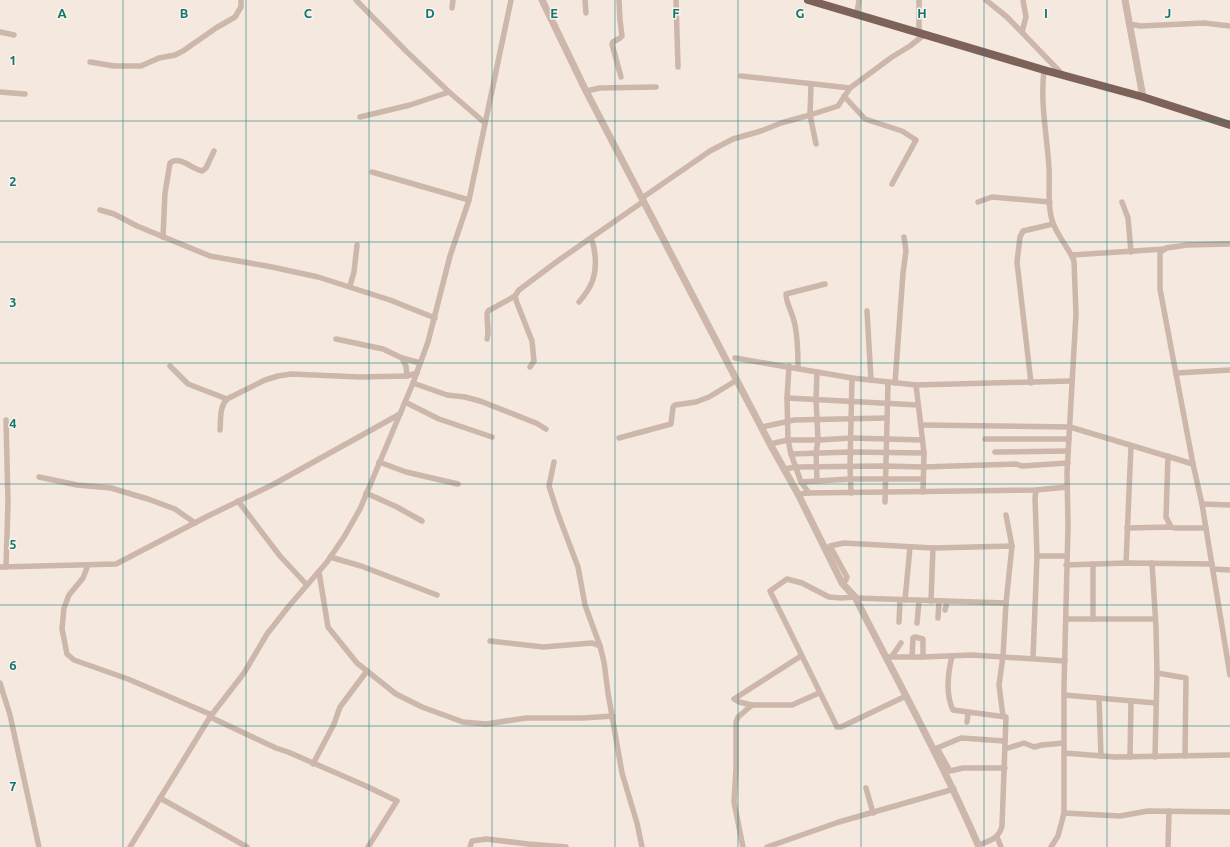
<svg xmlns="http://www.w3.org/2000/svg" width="1230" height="847" font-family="Ubuntu,sans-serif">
<rect width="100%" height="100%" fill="#f4e8df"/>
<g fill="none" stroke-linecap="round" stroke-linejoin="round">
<g stroke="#cdb6aa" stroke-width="5.5">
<path d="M 356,0 L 406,51 L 449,92 L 485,123"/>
<path d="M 585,0 L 586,13"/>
<path d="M 619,0 L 620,20 L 622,36 L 620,38 L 613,42 L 612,44 L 621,77"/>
<path d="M 676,0 L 678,67"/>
<path d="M 986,0 L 1007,17 L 1062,74"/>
<path d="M 452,8 L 453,0"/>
<path d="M 857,13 L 859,0"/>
<path d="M 1129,24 L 1141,26 L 1204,23 L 1230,26"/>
<path d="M 0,32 L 14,35"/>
<path d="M 919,32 L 919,0"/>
<path d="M 1022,32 L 1026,17 L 1023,0"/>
<path d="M 90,62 L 114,66 L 141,66 L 159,58 L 175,55 L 183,51 L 216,28 L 235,17 L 241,7 L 241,0"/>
<path d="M 1044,70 C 1040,103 1047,135 1049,168 C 1050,186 1047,207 1053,223 C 1058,237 1069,248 1074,261 L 1076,314 L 1067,472 L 1068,526 L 1064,687 L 1064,813 L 1058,836 L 1051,847"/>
<path d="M 741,76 L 850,88"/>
<path d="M 811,84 L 810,115 L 816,144"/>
<path d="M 586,91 L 600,88 L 656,87"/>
<path d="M 0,92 L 25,94"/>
<path d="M 844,96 L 865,119 L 902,131 L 916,140 L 892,184"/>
<path d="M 360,117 L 410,105 L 449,92"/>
<path d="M 372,172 L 469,200"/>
<path d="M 642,198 L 710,151 L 733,139 L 761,131 L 781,123 L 810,115 L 838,106 L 850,88 L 892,57 L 910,46 L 925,34"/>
<path d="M 978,202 L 992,197 L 1050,202"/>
<path d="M 1122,202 L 1128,218 L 1131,252"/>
<path d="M 100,210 L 114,214 L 137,226 L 210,256 L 272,267 L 318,277 L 390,300 L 435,318"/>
<path d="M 163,237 L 165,193 L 170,163 C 179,155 192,169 202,171 L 206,168 L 214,151"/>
<path d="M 1230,244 L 1187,245 L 1166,248 L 1160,253 L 1160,289 L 1193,464 L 1202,504 L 1230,505"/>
<path d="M 1072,255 L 1165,249"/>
<path d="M 350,286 L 354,272 L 357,245"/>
<path d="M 515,296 L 517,303 L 532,341 L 534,361 L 530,367"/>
<path d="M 579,302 C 592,287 597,275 595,255 C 594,249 594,244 591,239"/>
<path d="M 867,311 L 871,380"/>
<path d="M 336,339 L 383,349 L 402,358 L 420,363"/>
<path d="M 487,339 L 488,334 L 487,314 L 488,311 L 515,296 L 519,290 L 559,260 L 644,201"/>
<path d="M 402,358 L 406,366 L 407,376"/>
<path d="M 735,358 L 852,378 L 916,385 L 1071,381"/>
<path d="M 170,366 L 188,384 L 227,399"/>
<path d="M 789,366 L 787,398 L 788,440 L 791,454 L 801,482 L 809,493"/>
<path d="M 798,368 C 798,353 798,336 794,321 C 792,312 786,303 786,294 L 825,284"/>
<path d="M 1176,373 L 1230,370"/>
<path d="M 413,383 L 447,395 L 465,397 L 480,401 L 536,423 L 546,429"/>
<path d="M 895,383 L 903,273 L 906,251 L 904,237"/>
<path d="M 1031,383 L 1017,262 L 1020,237 L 1023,231 L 1053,224"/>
<path d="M 916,385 L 924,453 L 923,492"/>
<path d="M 787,398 L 918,405"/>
<path d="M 405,402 L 439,419 L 492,437"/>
<path d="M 6,420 L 8,503 L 6,567"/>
<path d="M 921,425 L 1070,427 L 1193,464"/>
<path d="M 762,427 L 794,420 L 886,418"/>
<path d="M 220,430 C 221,420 219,407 227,399 L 265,380 L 278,376 L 291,374 L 360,377 L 407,376 L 417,373"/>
<path d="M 619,438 L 671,424 L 673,407 L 675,405 L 696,402 L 709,397 L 737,380"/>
<path d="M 985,439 L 1069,439"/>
<path d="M 770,444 L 788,440 L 818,440 L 851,438 L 922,440"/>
<path d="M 995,452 L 1068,451"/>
<path d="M 791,454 L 851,452 L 924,453"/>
<path d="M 1168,456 L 1166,517 L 1171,527"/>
<path d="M 379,462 L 406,472 L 458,484"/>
<path d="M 554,462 L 549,486 L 558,514 L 578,567 L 585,605 L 600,646"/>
<path d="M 784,469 L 796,467 L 885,466 L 923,467 L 1016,464 L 1022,466 L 1068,463"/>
<path d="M 39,477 L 77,485 L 111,488 L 148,499 L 175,509 L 195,523"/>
<path d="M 817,480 L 816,453 L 818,440 L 816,399 L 817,372"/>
<path d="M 801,482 L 850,479 L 923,479"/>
<path d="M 366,493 L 397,507 L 422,521"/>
<path d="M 851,493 L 850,466 L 852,378"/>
<path d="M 798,494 L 809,493 L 1036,490 L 1067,487"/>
<path d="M 238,501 L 280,556 L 307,585"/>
<path d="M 885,502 L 888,382"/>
<path d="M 1202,504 L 1230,675"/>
<path d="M 1127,528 L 1171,527 L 1174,528 L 1206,528"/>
<path d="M 1037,556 L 1066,556"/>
<path d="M 330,557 L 361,566 L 437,595"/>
<path d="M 1126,563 L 1131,446"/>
<path d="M 1152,563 L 1156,627 L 1157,673 L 1155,757"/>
<path d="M 88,565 L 83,578 L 69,595 L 64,608 L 62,629 L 67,654 L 74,660 L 128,679 L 212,715"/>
<path d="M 1066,565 L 1126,563 L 1212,564"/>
<path d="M 0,567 L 116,564 L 208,516 L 274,484 L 400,414"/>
<path d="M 1213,569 L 1230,570"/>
<path d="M 319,572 L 328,627 L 357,663 L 396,694 L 422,707 L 463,722 L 486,724 L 526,718 L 583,718 L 613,716"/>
<path d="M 842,583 L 846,580 L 847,577 L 830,546 L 844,543 L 933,548 L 1012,546"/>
<path d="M 855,597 L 841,598 L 829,597 L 802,583 L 787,579 L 770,591 L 837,727 L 841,727 L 906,696"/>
<path d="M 855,598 L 1006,603"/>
<path d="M 905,600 L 910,547"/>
<path d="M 931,601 L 933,548"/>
<path d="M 945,610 L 947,602"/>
<path d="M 938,618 L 939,601"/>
<path d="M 1066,619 L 1155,619"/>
<path d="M 1093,619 L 1093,564"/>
<path d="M 899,622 L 900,600"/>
<path d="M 917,623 L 919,601"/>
<path d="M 490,641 L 543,647 L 592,643 L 600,646 L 604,662 L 608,693 L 622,773 L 637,823 L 642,847"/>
<path d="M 801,656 L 734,699 L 739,702 L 752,705 L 792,705 L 819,693"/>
<path d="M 892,656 L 901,643"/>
<path d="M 952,656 C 948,673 945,694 953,710 L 1006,717 L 1002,826 C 999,839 989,841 978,845"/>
<path d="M 886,657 L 923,657 L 972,655 L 1065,661"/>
<path d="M 912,657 L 913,638 L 915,637 L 923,639 L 923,657"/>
<path d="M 1033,658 L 1037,556 L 1035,498 L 1036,490"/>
<path d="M 1157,673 L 1186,678 L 1185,756"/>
<path d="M 0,683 L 10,715 L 39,847"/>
<path d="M 1064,695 L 1156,703"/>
<path d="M 1099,698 L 1101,756"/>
<path d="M 1003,716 L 999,685 L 1003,656 L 1006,603 L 1012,546 L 1006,515"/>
<path d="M 210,717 L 276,748 L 288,752 L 366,786 L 397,801 L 368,847"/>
<path d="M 967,722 L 968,713"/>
<path d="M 1004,741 L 961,738 L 937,748 L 950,771 L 963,768 L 1005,768"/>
<path d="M 1005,749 L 1024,743 L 1034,747 L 1042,745 L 1064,743"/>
<path d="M 1064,753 L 1115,757 L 1230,755"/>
<path d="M 1130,757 L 1131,701"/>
<path d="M 313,764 L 334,724 L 340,707 L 367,671"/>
<path d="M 866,788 L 873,813"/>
<path d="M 160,798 L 247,847"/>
<path d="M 1064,813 L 1120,816 L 1148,811 L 1230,812"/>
<path d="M 997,837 L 1001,847"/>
<path d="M 130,847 L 210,717 L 244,673 L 267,634 L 289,606 L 327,562 L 344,537 L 360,509 L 413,383 L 428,342 L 450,256 L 469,200 L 511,0"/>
<path d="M 470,847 L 472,841 L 486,839 L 528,844 L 566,847"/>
<path d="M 743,847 L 734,802 L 736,769 L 736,722 L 738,717 L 752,705"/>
<path d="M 767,847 L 839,822 L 954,789"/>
<path d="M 1168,847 L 1169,811"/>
</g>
<g stroke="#cdb6aa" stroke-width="7">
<path d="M 542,0 L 586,91 L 770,444 L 798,494 L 842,583 L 855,597 C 897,680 942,761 979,847"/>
<path d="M 1125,0 L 1143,97"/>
</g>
<path stroke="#7d625a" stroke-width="8" d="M 808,0 L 1044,70 L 1143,97 L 1230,125"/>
</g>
<path fill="none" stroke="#0f766e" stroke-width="1" stroke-opacity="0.55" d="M 123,0 L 123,847M 246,0 L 246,847M 369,0 L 369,847M 492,0 L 492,847M 615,0 L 615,847M 738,0 L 738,847M 861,0 L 861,847M 984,0 L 984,847M 1107,0 L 1107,847M 0,121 L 1230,121M 0,242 L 1230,242M 0,363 L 1230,363M 0,484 L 1230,484M 0,605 L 1230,605M 0,726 L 1230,726"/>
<g font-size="13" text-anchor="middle" font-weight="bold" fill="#0f766e" stroke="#fbf2ec" stroke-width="3" stroke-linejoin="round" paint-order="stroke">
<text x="62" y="18">A</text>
<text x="184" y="18">B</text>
<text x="308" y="18">C</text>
<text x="430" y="18">D</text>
<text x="554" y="18">E</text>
<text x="676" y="18">F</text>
<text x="800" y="18">G</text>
<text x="922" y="18">H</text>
<text x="1046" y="18">I</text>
<text x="1168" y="18">J</text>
<text x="13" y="65">1</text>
<text x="13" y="186">2</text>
<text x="13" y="307">3</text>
<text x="13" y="428">4</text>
<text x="13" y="549">5</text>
<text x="13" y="670">6</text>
<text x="13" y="791">7</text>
</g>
</svg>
